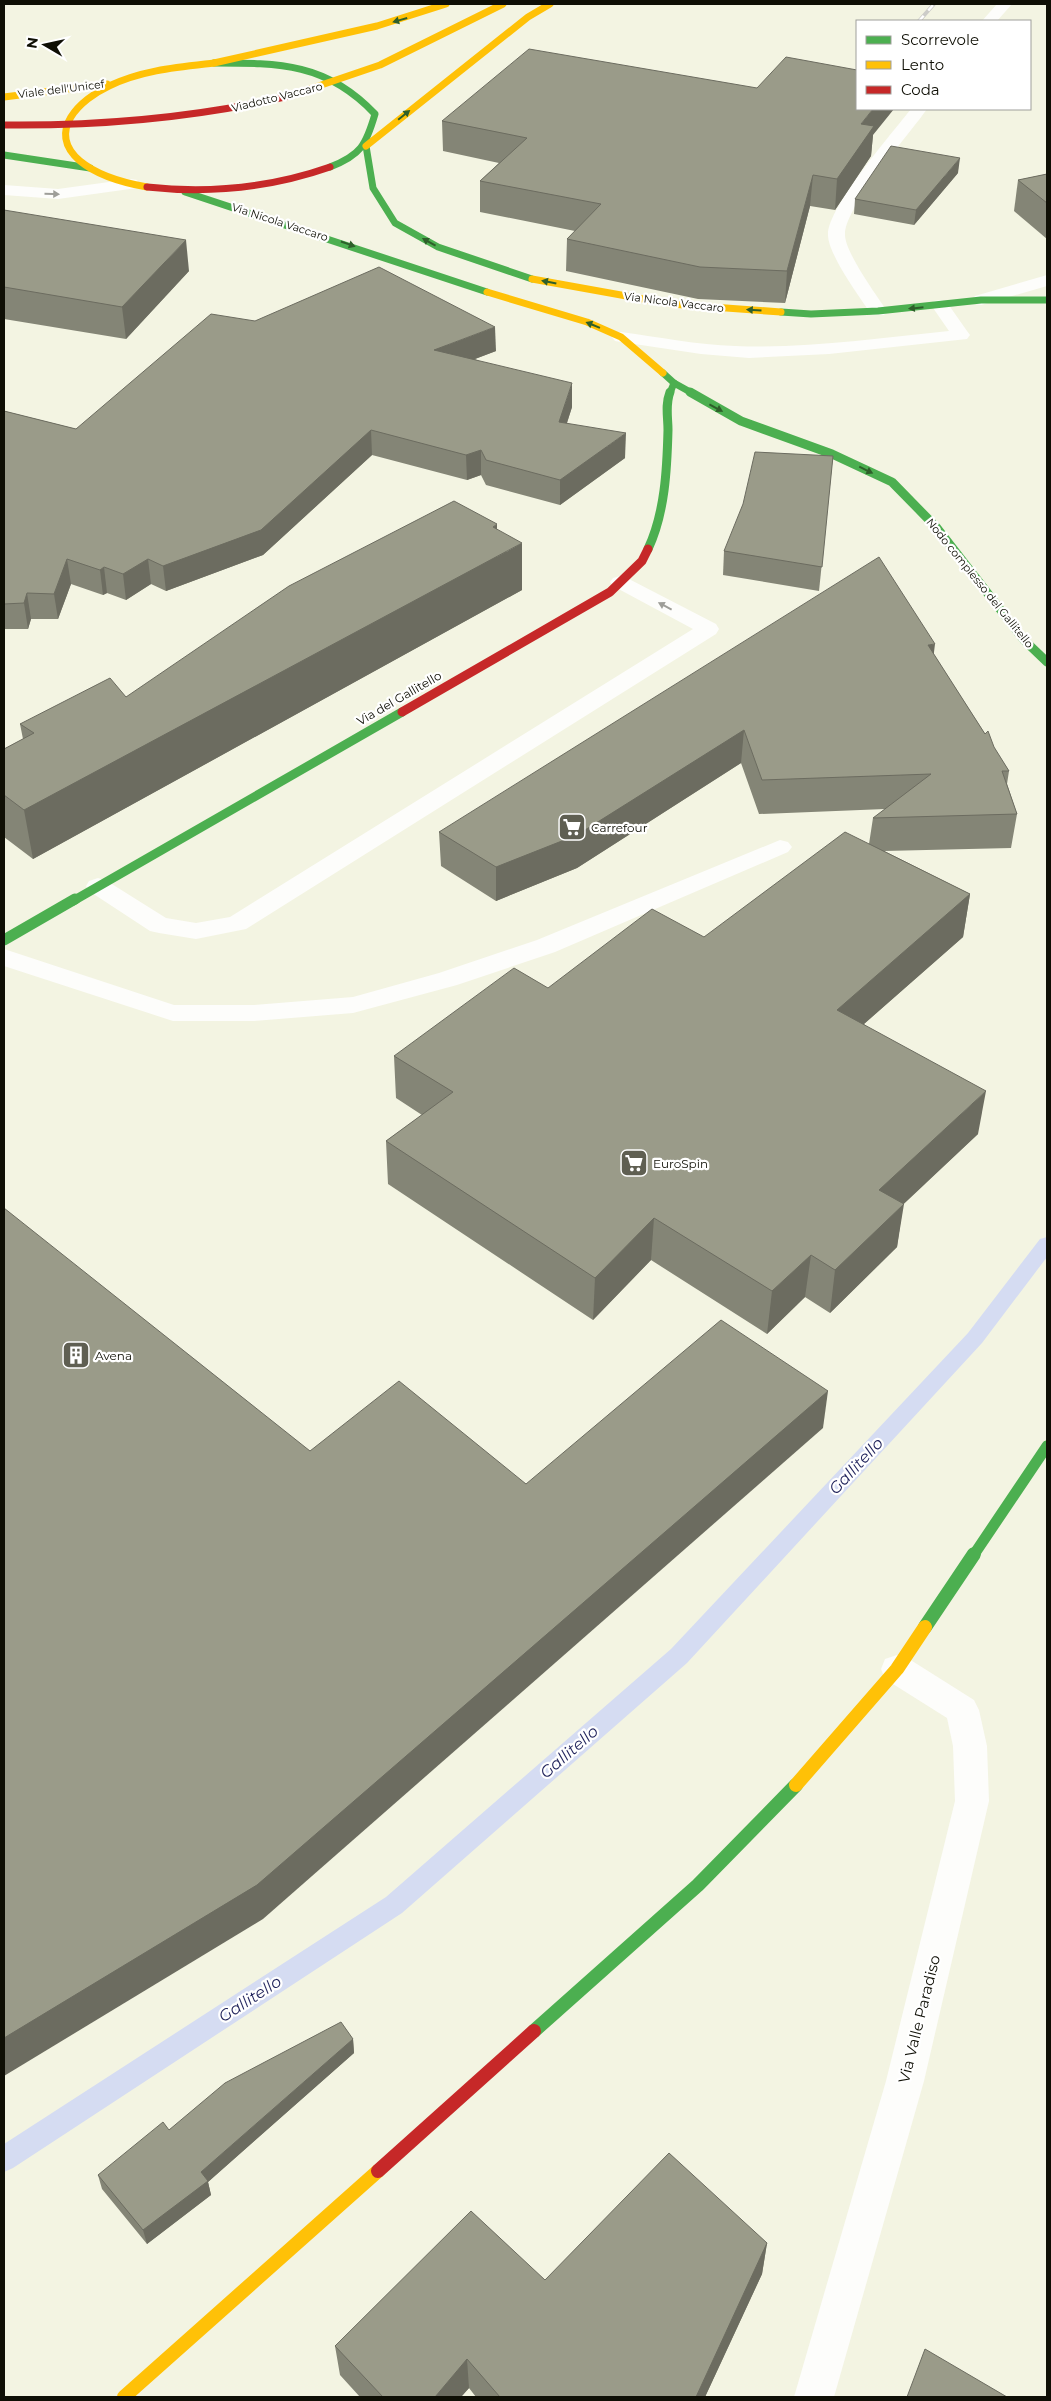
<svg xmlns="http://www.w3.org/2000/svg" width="1051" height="2401" font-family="Montserrat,sans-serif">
<rect width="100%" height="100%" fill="#f3f4e2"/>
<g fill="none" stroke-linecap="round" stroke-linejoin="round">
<path fill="#d5dcf2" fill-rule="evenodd" d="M 1047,1237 L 1047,1257 L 982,1343 L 687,1663 L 402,1913 L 13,2168 L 4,2172 L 4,2144 L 386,1897 L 671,1649 L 968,1333 L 1040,1239 Z"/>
<g fill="#fdfdfb" fill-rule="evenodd">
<path d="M 997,4 L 1012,4 L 997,21 L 982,21 Z"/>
<path d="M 911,109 L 927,109 C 909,135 846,205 845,234 C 844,251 877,296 887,311 L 884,315 L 872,315 C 860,298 828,254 828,235 C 827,208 893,132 911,109 Z"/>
<path d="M 131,179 L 137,180 L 139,184 L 137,188 L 58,199 L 4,195 L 4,185 L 58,189 Z"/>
<path d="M 940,300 L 946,301 L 967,331 L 970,335 L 967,339 L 829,354 L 749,358 L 701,354 L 621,342 L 615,341 L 612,337 L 615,333 L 621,332 C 659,337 697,345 735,346 C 806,349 878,338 949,331 L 931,305 L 934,301 Z"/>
<path d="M 620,576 L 627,578 L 716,624 L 719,629 L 716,634 L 246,929 L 196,939 L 159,933 L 150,931 L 89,891 L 86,886 L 89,881 L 98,878 L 107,881 L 166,918 L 196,923 L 230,917 L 693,629 L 613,586 L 610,582 L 613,578 Z"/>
<path d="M 780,840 L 788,842 L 792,847 L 788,852 L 555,952 L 457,985 L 353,1013 L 254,1021 L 173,1021 L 4,966 L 4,949 L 174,1005 L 254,1005 L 353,997 L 439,973 L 537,940 Z"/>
</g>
<g fill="#fdfdfb" fill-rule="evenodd">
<path d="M 1047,275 L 1047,286 L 981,305 L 975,304 L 972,300 L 975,296 Z"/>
<path d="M 897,1655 L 909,1659 L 974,1700 L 979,1710 L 987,1746 L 989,1801 L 924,2081 L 834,2397 L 794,2397 L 886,2081 L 955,1801 L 953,1746 L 947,1718 L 885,1679 L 881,1669 L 885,1659 Z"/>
</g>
<g stroke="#4caf50" stroke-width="7">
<path d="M 214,63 C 280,63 327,63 375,114 C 366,145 361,155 330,167"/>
<path d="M 366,146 L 373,188 L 395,223 L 438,247 L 532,279"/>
<path d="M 4,155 L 90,168"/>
<path d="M 185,192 L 487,292"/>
<path d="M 781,312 L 811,314 L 878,311 L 981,300 L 1047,300"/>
<path d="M 663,373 L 674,383 L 692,393"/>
<path d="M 670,393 L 674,383"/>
</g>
<g stroke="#4caf50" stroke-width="9">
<path d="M 690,392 L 741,421 L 832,454 L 892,482 L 937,528 L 1024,640 L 1047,662"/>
<path d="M 648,549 C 665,513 667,469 668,430 C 668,417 665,405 670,392"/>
<path d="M 73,901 L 402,712"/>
</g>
<g stroke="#4caf50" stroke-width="11">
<path d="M 4,940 L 75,899"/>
<path d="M 973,1556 L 1047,1446"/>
</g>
<g stroke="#4caf50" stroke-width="14">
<path d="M 925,1627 L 974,1554"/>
<path d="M 534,2031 L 698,1885 L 796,1785"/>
</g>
<g stroke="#ffc107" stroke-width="7">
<path d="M 214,63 L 377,26 L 446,4"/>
<path d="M 289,96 L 380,65 L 503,4"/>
<path d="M 4,97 L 107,84"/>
<path d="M 366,146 L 528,17 L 550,4"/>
<path d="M 147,187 C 124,183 98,176 80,161 C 45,131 81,99 109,86 C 142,70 179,67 214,63"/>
<path d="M 532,279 L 671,304 L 781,312"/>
<path d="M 487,292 L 587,322 L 621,337 L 663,373"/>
</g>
<g stroke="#ffc107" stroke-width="14">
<path d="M 796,1785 L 897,1669 L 925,1627"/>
<path d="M 124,2397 L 378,2171"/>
</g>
<g stroke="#c62828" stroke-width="7">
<path d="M 4,125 C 101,126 195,118 289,96"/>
<path d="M 147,187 C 211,194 270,188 330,167"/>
</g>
<path stroke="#c62828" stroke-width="9" d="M 402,712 L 610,592 L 642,561 L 648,549"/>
<path stroke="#c62828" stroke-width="14" d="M 378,2171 L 534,2031"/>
<g stroke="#ccccc8" stroke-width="4">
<path id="rail" d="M 919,21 L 934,4"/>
</g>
<use href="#rail" stroke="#fff" stroke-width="2.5" stroke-dasharray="7" stroke-linecap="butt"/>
</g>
<g fill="#848576">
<path d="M 442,121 L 873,135 L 871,156 L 835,210 L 810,206 L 785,303 L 698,299 L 566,271 L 567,239 L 575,231 L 480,212 L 480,181 L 499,163 L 443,151 Z"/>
<path d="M 958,173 L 914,225 L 854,214 L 855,199 Z"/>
<path d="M 1047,174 L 1047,239 L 1014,211 L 1018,180 Z"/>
<path d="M 4,210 L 189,271 L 126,339 L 4,319 Z"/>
<path d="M 255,321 L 496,351 L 475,359 L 572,407 L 567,423 L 625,458 L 560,505 L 486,485 L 481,475 L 467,480 L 372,455 L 263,555 L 166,591 L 151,584 L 126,600 L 107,593 L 103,595 L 71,584 L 58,619 L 31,619 L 28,629 L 4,629 L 4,411 L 76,429 Z"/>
<path d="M 833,456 L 819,591 L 723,575 L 724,551 Z"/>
<path d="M 497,529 L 522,590 L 33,859 L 4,837 L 4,749 L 23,739 L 20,724 L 126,697 Z"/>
<path d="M 934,655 L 1009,771 L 1007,784 L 1017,814 L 1011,848 L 884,851 L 970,894 L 963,937 L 864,1024 L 978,1134 L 903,1204 L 897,1247 L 830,1313 L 805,1297 L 767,1334 L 651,1260 L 593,1320 L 388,1184 L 386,1141 L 422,1115 L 396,1098 L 394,1056 L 548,988 L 704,937 L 869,844 L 873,818 L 885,809 L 759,814 L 741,763 L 577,868 L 496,901 L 441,866 L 439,832 Z"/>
<path d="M 353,2039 L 354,2053 L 208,2182 L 211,2195 L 147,2244 L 102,2189 L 98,2175 L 169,2130 Z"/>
<path d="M 767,2243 L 762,2274 L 705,2397 L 476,2397 L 469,2388 L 461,2397 L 360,2397 L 340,2375 L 335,2346 L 545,2280 Z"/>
</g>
<g fill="#6c6c60">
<path d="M 873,109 L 894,109 L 873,135 L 871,156 L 835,210 L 837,179 L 861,124 Z"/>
<path d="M 960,158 L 958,173 L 914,225 L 916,210 Z"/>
<path d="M 813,175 L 810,206 L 785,303 L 787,271 Z"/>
<path d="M 186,240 L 189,271 L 126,339 L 122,307 Z"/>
<path d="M 495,327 L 496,351 L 435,374 L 434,350 Z"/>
<path d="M 572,383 L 572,407 L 559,447 L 559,422 Z"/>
<path d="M 371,430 L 372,455 L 263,555 L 166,591 L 163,566 Z"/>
<path d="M 626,433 L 625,458 L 560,505 L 560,480 Z"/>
<path d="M 481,450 L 481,475 L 467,480 L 466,455 Z"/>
<path d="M 497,524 L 497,557 L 522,543 L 522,590 L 33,859 L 24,810 L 493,527 Z"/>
<path d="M 67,559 L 71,584 L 58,619 L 54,594 Z"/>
<path d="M 148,559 L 151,584 L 126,600 L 123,574 Z"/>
<path d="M 104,567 L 107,593 L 103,595 L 100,570 Z"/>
<path d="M 27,593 L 31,619 L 28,629 L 24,603 Z"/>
<path d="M 935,644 L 931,677 L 928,645 Z"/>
<path d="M 744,730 L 741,763 L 577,868 L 496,901 L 496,867 Z"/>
<path d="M 970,894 L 963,937 L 832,1052 L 837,1010 Z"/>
<path d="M 986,1091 L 978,1134 L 873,1233 L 879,1190 Z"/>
<path d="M 904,1204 L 897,1247 L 830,1313 L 835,1270 Z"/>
<path d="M 654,1218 L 651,1260 L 593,1320 L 595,1278 Z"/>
<path d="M 811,1255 L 805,1297 L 767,1334 L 772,1291 Z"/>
<path d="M 828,1391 L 823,1428 L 263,1919 L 4,2076 L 4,2038 Z"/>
<path d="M 353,2039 L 354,2053 L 208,2182 L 211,2195 L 147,2244 L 143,2230 L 201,2172 Z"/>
<path d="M 767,2243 L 762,2274 L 705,2397 L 696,2397 Z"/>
<path d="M 467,2359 L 469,2388 L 461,2397 L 435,2397 Z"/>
</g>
<g fill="#9a9b89" stroke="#6c6c60">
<path d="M 529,49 L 757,88 L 786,57 L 857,70 L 857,109 L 873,109 L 861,124 L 874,126 L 837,179 L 813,175 L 787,271 L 700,267 L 567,239 L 601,204 L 480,181 L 527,138 L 442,121 Z"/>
<path d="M 891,146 L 960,158 L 916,210 L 855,199 Z"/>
<path d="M 1047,174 L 1047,203 L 1018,180 Z"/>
<path d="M 4,210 L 186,240 L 122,307 L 4,287 Z"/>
<path d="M 379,267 L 495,327 L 434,350 L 572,383 L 559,422 L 626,433 L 560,480 L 486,460 L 481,450 L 466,455 L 371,430 L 261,530 L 163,566 L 148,559 L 123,574 L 104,567 L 100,570 L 67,559 L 54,594 L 27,593 L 24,603 L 4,604 L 4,411 L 76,429 L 211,314 L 255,321 Z"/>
<path d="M 755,452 L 833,456 L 822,567 L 724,551 L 743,504 Z"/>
<path d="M 454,501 L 497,524 L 493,527 L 522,543 L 24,810 L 4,795 L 4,749 L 34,733 L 20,724 L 110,678 L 126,697 L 289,586 Z"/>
<path d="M 879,557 L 935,644 L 928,645 L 985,734 L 988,731 L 994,747 L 1009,771 L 1002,771 L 1017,814 L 873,818 L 931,774 L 762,780 L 744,730 L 577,835 L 496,867 L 439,832 Z"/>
<path d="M 845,832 L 970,894 L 837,1010 L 986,1091 L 879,1190 L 904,1204 L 835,1270 L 811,1255 L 772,1291 L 654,1218 L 595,1278 L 386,1141 L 453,1092 L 394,1056 L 514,968 L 548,988 L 652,909 L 704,937 Z"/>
<path d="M 4,1208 L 310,1451 L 399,1381 L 526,1484 L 721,1320 L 828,1391 L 257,1885 L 4,2038 Z"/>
<path d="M 341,2022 L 353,2039 L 201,2172 L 208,2181 L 143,2230 L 98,2175 L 163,2122 L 169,2130 L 225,2083 Z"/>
<path d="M 669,2153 L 767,2243 L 696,2397 L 500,2397 L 467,2359 L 435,2397 L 383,2397 L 335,2346 L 471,2211 L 545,2280 Z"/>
<path d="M 925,2349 L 1007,2397 L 907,2397 Z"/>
</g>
<defs><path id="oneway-solid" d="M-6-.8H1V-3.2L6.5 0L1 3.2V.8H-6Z" transform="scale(1.25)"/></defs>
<g fill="#2e5f2a">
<use href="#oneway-solid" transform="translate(400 20) rotate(164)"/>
<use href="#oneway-solid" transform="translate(404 115) rotate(-39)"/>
<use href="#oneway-solid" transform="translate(429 242) rotate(-151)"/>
<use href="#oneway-solid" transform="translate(348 244) rotate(19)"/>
<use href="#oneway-solid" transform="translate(549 282) rotate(-169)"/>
<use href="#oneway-solid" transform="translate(916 308) rotate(174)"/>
<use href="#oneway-solid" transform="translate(754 310) rotate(-176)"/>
<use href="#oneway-solid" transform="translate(593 325) rotate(-158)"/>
<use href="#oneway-solid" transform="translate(716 408) rotate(28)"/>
<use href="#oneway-solid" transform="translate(866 470) rotate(26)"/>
</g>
<g fill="#9e9e99">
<use href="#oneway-solid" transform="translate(52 194) rotate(1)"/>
<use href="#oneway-solid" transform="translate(665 606) rotate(-152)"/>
</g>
<defs>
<g id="supermarket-square" transform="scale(1.4375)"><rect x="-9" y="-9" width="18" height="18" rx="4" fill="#5f5f52" stroke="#fff"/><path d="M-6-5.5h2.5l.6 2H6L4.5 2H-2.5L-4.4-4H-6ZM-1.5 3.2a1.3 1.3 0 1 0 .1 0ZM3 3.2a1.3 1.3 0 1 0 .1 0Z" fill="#fff"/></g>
<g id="building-square" transform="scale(1.4375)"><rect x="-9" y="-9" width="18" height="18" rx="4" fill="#5f5f52" stroke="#fff"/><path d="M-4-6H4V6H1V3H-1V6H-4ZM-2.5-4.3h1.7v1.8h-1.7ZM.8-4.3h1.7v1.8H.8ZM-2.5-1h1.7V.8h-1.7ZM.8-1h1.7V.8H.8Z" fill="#fff"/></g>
</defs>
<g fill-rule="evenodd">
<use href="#supermarket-square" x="572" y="827"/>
<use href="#supermarket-square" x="634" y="1163"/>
<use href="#building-square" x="76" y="1355"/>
</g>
<g text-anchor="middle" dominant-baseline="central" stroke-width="4.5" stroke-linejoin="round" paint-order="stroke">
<g font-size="11" fill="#0f0f05" stroke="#fff">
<text transform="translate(61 89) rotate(-7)">Viale dell'Unicef</text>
<text transform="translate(277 97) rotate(-14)">Viadotto Vaccaro</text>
<text transform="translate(280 222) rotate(18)">Via Nicola Vaccaro</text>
<text transform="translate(674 302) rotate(7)">Via Nicola Vaccaro</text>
<text transform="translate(980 583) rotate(51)">Nodo complesso del Gallitello</text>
</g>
<g font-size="12" fill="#0f0f05" stroke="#fff">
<text transform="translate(399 698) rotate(-30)">Via del Gallitello</text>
</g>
<g font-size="12" fill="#0f0f05" stroke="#fff" text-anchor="start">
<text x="591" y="827">Carrefour</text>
<text x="653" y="1163">EuroSpin</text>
<text x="95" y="1355">Avena</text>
</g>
<g font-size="15" fill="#0f0f05" stroke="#fff">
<text transform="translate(919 2019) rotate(-76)">Via Valle Paradiso</text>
</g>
<g font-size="16" font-style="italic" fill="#1e215a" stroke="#fff">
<text transform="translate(856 1466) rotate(-47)">Gallitello</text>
<text transform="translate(569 1752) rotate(-41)">Gallitello</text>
<text transform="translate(250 1999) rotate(-33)">Gallitello</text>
</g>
</g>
<rect width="1051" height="2401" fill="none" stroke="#0f0f05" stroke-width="10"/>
<rect x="856" y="20" width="175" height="90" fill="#ffffff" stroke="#9f9f9b"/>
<rect x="866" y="36" width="25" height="8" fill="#4caf50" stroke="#9f9f9b"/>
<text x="901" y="45" font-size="15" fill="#0f0f05">Scorrevole</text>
<rect x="866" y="61" width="25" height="8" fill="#ffc107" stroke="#9f9f9b"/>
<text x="901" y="70" font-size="15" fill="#0f0f05">Lento</text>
<rect x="866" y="86" width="25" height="8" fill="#c62828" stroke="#9f9f9b"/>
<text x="901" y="95" font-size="15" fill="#0f0f05">Coda</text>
<g transform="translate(45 45) rotate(279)" stroke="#ffffff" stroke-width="4" paint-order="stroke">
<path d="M0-4L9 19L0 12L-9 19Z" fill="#0f0f05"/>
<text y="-8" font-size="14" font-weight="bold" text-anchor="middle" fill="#0f0f05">N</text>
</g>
</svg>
